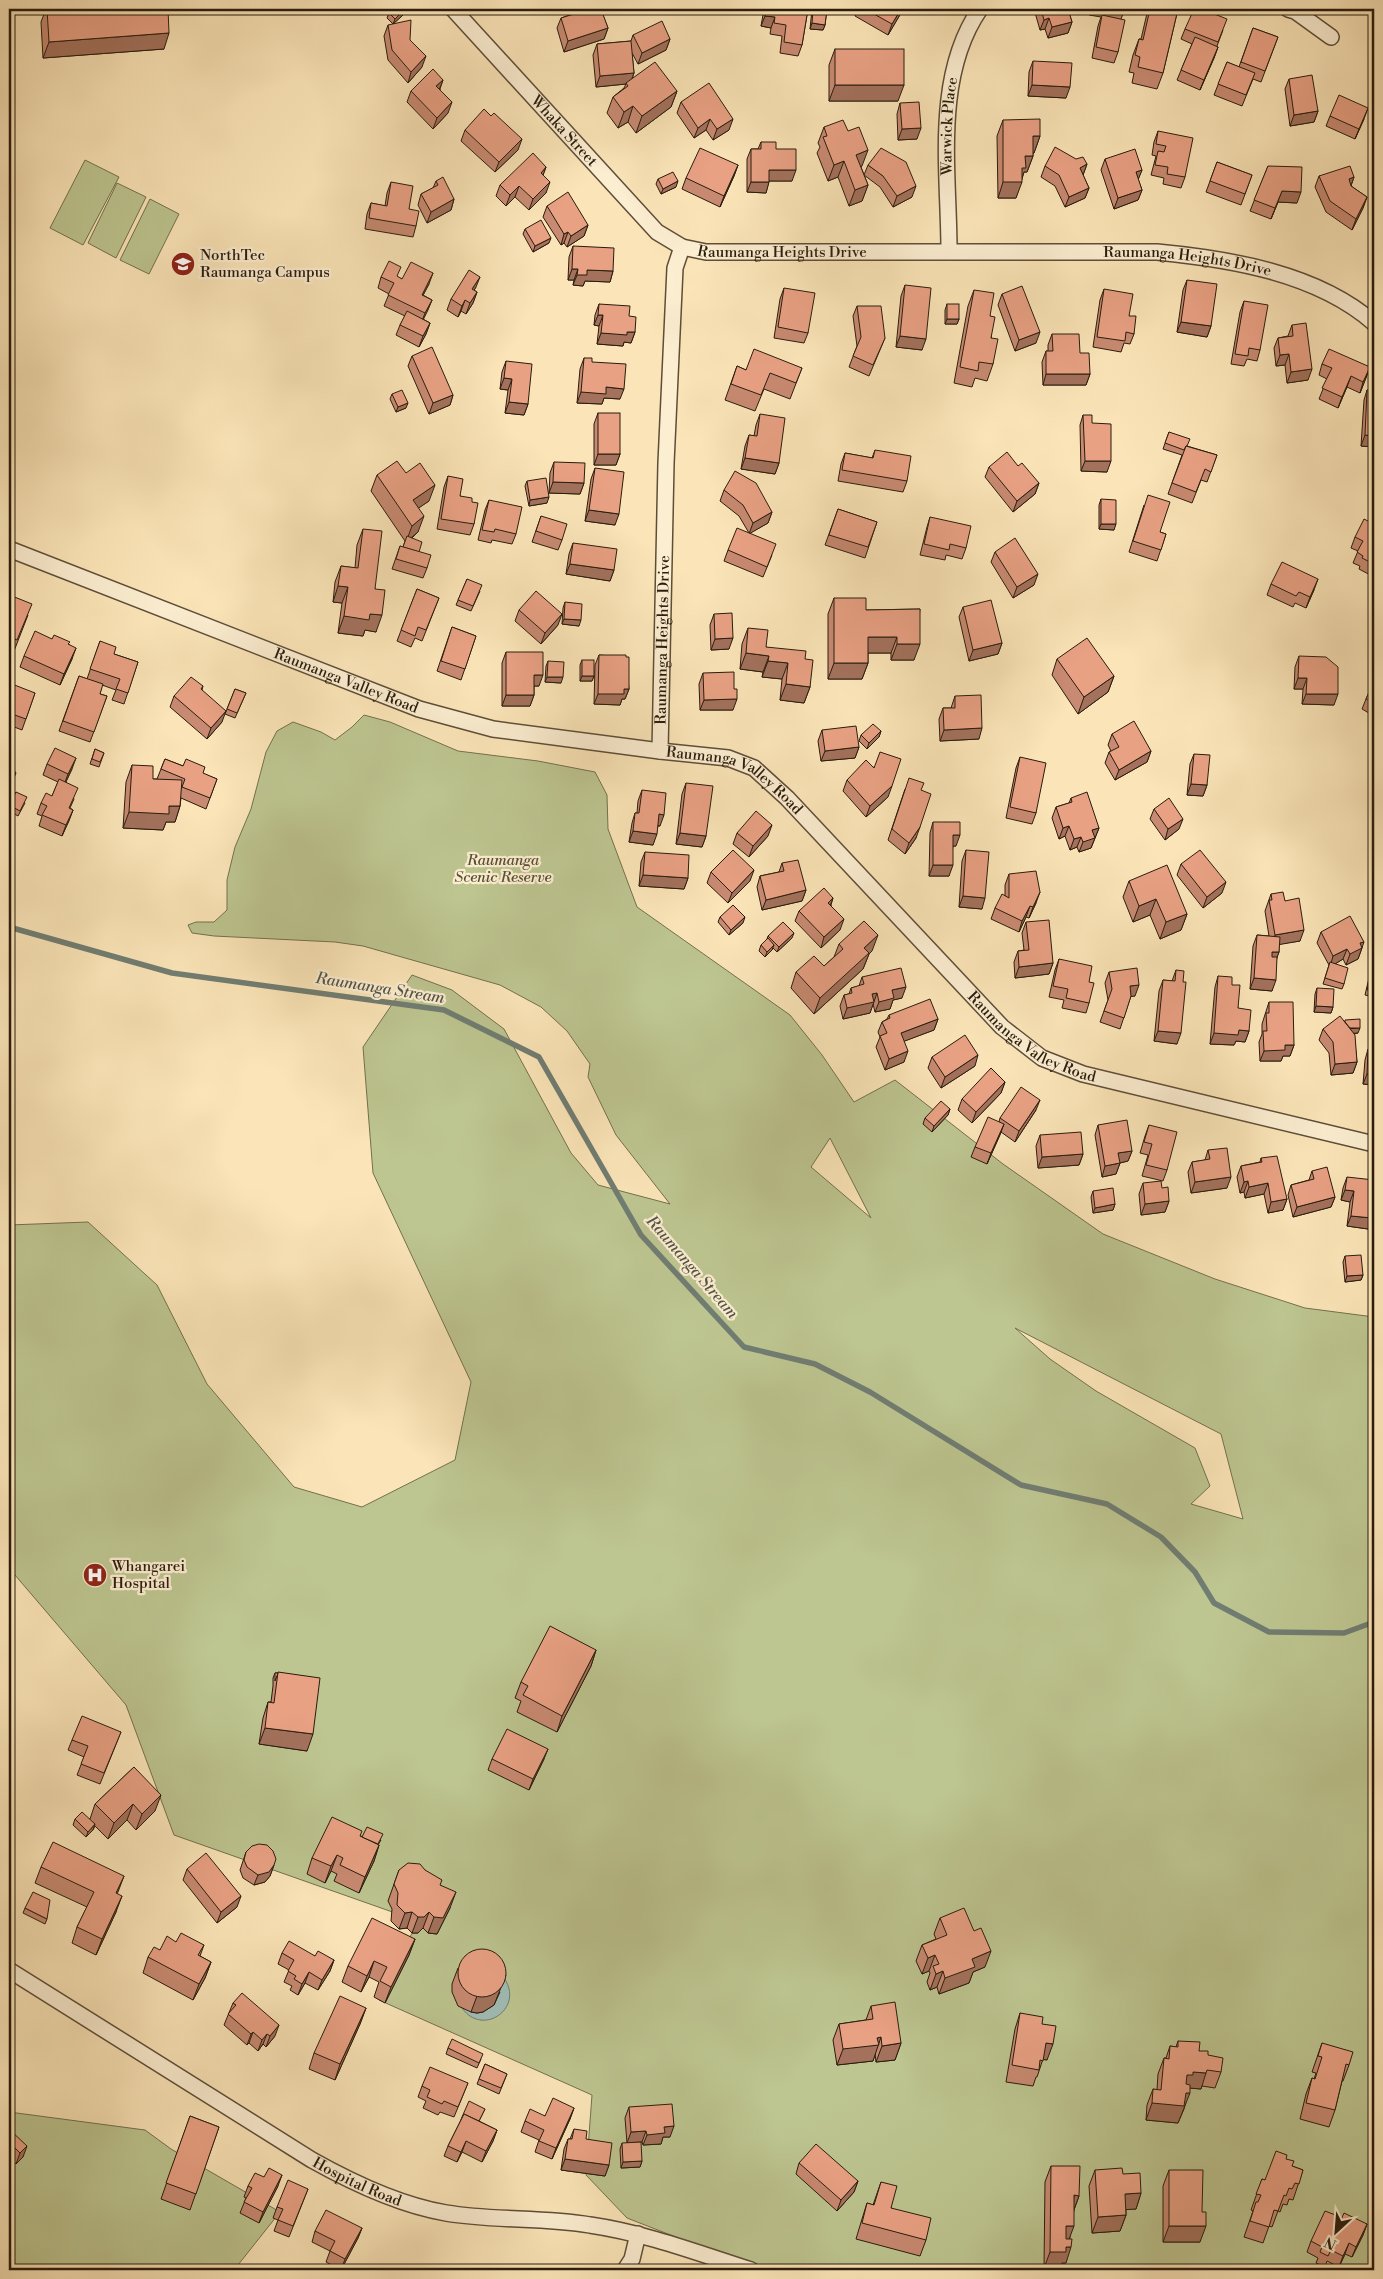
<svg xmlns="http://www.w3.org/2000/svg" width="1383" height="2279" font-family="'Libre Bodoni',serif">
<rect width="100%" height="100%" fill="#fbe5b8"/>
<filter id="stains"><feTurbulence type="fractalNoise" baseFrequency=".004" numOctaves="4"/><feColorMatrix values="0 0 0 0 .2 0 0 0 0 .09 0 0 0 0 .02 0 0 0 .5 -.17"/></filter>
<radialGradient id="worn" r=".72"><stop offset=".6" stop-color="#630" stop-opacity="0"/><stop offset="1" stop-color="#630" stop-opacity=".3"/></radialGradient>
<g fill="#bdc590" stroke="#73704e" fill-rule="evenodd">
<path d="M 85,160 L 119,177 L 83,245 L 50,228 Z"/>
<path d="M 117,183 L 146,197 L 116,258 L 88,243 Z"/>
<path d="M 150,199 L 179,214 L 149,274 L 120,260 Z"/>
<path d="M 364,715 L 390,722 L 458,751 L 538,761 L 595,772 L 607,795 L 608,829 L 637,907 L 790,1015 L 822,1055 L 854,1102 L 895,1080 L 1003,1164 L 1103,1234 L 1215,1279 L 1305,1308 L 1374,1317 L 1374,2270 L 760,2270 L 627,2218 L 586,2175 L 592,2095 L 379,2000 L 418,1921 L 174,1835 L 126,1705 L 9,1568 L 9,1225 L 88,1222 L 157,1285 L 207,1384 L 294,1487 L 362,1507 L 455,1460 L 471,1382 L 373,1173 L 363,1047 L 412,975 L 452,990 L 504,1029 L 571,1153 L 598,1185 L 670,1204 L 616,1135 L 588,1077 L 590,1064 L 567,1031 L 541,1007 L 500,985 L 363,946 L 335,942 L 214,936 L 192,933 L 188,925 L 196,922 L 214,922 L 227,910 L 227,880 L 235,847 L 251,809 L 266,752 L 277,731 L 293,722 L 321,732 L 335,740 L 352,727 ZM 830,1138 L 871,1218 L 811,1167 ZM 1015,1328 L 1221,1434 L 1243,1519 L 1191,1504 L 1210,1486 L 1195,1448 L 1096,1391 L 1050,1359 Z"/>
<path d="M 9,2112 L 145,2130 L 171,2149 L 280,2212 L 234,2270 L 9,2270 Z"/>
</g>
<path fill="#a0bdb6" stroke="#707d72" d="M 501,1974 C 530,2007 479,2042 459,2003 Z"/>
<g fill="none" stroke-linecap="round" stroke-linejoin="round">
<path stroke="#707d72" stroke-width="5.5" d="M 9,927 L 172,973 L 444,1010 L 539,1057 L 641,1235 L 744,1347 L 815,1364 L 870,1392 L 1021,1485 L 1107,1504 L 1161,1537 L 1195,1572 L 1214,1603 L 1269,1632 L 1344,1633 L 1374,1622"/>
<g stroke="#5e4e38" stroke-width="18">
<g id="street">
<path id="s1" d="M 453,9 L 657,232 L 682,247 L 706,252 L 1157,252 C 1230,259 1317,273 1374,323"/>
<path d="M 1288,9 L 1295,11 L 1331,37"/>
<path id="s2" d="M 949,251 C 949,172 933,77 980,9"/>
<path id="s3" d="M 9,549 L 419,709 L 493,729 L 660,751 L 728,758 L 754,768 L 787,798 L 1002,1027 L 1042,1058 L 1083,1074 L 1374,1144"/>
<path id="s4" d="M 660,751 L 666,463 L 675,268 L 682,247"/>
<path id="s5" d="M 9,1970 L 312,2160 C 353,2183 399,2205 446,2213 C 494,2221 543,2217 590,2225 C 645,2233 698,2253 751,2270"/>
<path d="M 625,2270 L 632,2259 L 638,2234"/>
</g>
</g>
<use href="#street" stroke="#fceed1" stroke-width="15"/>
</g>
<g fill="#c88a72" stroke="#291c0d">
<path d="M 46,9 L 47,9 L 164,49 L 43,58 L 41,22 Z"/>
<path d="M 405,9 L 403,15 L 393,24 L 387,18 L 389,13 Z"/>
<path d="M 583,9 L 603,9 L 601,10 L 608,28 L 604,39 L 564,52 L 557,28 L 561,18 L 584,10 Z"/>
<path d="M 764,9 L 808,9 L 802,45 L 798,56 L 780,53 L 782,36 L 770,34 L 771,28 L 761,26 Z"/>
<path d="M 812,9 L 827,9 L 825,25 L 823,30 L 810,29 Z"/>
<path d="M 857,9 L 902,9 L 901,13 L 888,35 L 855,16 Z"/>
<path d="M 1034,9 L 1068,9 L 1072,22 L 1068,33 L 1048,38 L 1045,29 L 1040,30 Z"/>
<path d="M 1091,9 L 1125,9 L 1121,19 L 1118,52 L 1114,63 L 1092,58 L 1098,26 L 1101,17 L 1089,15 Z"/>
<path d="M 1148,9 L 1178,9 L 1163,73 L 1157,89 L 1132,83 L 1134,73 L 1129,72 L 1133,55 L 1139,39 L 1141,39 Z"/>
<path d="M 388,25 L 410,40 L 422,67 L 408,83 L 388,60 L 384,36 Z"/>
<path d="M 1253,28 L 1278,37 L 1261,82 L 1253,79 L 1242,106 L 1214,95 L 1227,62 L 1239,67 Z"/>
<path d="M 1185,29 L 1223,30 L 1217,46 L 1218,47 L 1214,58 L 1200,90 L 1177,80 L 1192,44 L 1181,39 Z"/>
<path d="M 633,35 L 670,39 L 666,50 L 638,64 L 632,53 L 634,73 L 632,79 L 677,91 L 671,107 L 636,133 L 628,122 L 618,128 L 607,113 L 613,97 L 624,88 L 626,84 L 596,87 L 593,55 L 597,44 L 631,41 Z"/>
<path d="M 835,49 L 898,101 L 829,101 L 829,65 Z"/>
<path d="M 1033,61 L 1066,98 L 1028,96 L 1029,72 Z"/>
<path d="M 1289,79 L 1318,111 L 1314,122 L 1290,126 L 1285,89 Z"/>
<path d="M 443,80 L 440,89 L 448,113 L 433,129 L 407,102 L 411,91 Z"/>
<path d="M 1374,101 L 1374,112 L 1371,109 Z"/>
<path d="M 681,102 L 729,130 L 713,140 L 706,130 L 694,138 L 677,113 Z"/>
<path d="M 900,103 L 917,139 L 898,140 L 897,114 Z"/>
<path d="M 1330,116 L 1364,119 L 1355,139 L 1326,126 Z"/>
<path d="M 1003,120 L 1040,136 L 1034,153 L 1033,153 L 1033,156 L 1027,172 L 1024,172 L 1016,198 L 998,198 L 997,136 Z"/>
<path d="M 824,127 L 862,166 L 861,167 L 868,185 L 862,201 L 849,206 L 838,177 L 828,181 L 817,153 L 820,147 L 818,143 Z"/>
<path d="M 465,130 L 518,150 L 495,172 L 461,141 Z"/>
<path d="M 1158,131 L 1185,177 L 1181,188 L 1163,184 L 1164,178 L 1151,175 L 1156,156 L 1152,155 L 1154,142 Z"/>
<path d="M 761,142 L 776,149 L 792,181 L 769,181 L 766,193 L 747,192 L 747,159 L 751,149 L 758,149 Z"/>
<path d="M 1105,159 L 1142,170 L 1138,179 L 1142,190 L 1138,200 L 1114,209 L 1101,170 Z"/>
<path d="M 1217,162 L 1252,175 L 1241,205 L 1206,192 Z"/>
<path d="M 1087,164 L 1083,175 L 1089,188 L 1085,198 L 1065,207 L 1055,186 L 1041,177 L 1045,166 Z"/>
<path d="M 738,165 L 734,176 L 720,207 L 682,189 L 686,178 Z"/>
<path d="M 868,165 L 912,197 L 893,207 L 880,187 L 864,175 Z"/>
<path d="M 1268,166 L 1297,203 L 1278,202 L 1271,219 L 1250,211 Z"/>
<path d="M 546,167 L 543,175 L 546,193 L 529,210 L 515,197 L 506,206 L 496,196 L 500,185 Z"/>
<path d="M 1319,176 L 1354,177 L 1351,186 L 1367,197 L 1363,208 L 1352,230 L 1326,212 L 1315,187 Z"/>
<path d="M 658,179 L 676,187 L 661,194 L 656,184 Z"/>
<path d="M 436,181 L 454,199 L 451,210 L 427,223 L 418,205 L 421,194 L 433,188 Z"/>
<path d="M 391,182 L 409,209 L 416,226 L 413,237 L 365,229 L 367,214 L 371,203 L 385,206 L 387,193 Z"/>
<path d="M 547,206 L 588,225 L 584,236 L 567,247 L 564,243 L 561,245 L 543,217 Z"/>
<path d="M 525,229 L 549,243 L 533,252 L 523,234 Z"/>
<path d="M 573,246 L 613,271 L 610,282 L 585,281 L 583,286 L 573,285 L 574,280 L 568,280 L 569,257 Z"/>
<path d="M 381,277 L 398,277 L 402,279 L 429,284 L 423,295 L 432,300 L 423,319 L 430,323 L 426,334 L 419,347 L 396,335 L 400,325 L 405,316 L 384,306 L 389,294 L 378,288 Z"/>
<path d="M 1187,280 L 1211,326 L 1207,337 L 1177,332 L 1183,290 Z"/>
<path d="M 905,285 L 922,350 L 896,347 L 901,296 Z"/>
<path d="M 476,287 L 474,290 L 477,292 L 473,303 L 466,314 L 461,311 L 458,317 L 447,310 L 451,299 Z"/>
<path d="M 784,288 L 808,333 L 804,343 L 774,338 L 780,299 Z"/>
<path d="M 1104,289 L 1129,316 L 1134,334 L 1130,344 L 1124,343 L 1121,352 L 1093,347 L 1100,300 Z"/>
<path d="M 974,290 L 990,316 L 993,364 L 987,381 L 975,378 L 972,387 L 954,383 L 968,306 Z"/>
<path d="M 1002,294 L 1036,343 L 1015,351 L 998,305 Z"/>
<path d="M 1244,301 L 1260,350 L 1257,361 L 1247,359 L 1244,366 L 1231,364 L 1240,312 Z"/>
<path d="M 599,304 L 629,316 L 635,332 L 631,343 L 624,342 L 623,346 L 597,344 L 599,326 L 594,325 L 595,315 Z"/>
<path d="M 947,304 L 959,319 L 957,324 L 945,324 L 945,310 Z"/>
<path d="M 857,306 L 885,338 L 869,376 L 849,367 L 857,346 L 853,316 Z"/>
<path d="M 1292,325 L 1308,380 L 1287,383 L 1285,365 L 1276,366 L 1274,348 L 1278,338 L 1288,336 Z"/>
<path d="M 1052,334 L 1080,353 L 1090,374 L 1086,385 L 1043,385 L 1042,362 L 1046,351 L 1048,351 L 1048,345 Z"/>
<path d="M 412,356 L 453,395 L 450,405 L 429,414 L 408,366 Z"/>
<path d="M 584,358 L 592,362 L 620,399 L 604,398 L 602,404 L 577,403 L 580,369 Z"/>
<path d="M 506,361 L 528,404 L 524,415 L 505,413 L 508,390 L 500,389 L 502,372 Z"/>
<path d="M 1322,364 L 1370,367 L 1360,393 L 1347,387 L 1338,408 L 1319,399 L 1327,379 L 1319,375 Z"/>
<path d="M 737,366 L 746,370 L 802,368 L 790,399 L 764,389 L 755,411 L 725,400 Z"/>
<path d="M 1367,390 L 1374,390 L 1374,447 L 1361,446 L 1364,400 Z"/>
<path d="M 392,394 L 406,408 L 396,412 L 390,399 Z"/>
<path d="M 598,413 L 620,454 L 616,465 L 594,465 L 594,424 Z"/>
<path d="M 760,414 L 779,463 L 775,474 L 741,469 L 745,446 L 749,435 L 754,436 L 756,425 Z"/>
<path d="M 1083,415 L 1092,423 L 1107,472 L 1081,471 L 1080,425 Z"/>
<path d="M 1169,432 L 1187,446 L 1217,455 L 1207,482 L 1201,480 L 1192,503 L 1168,494 L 1182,455 L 1163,449 Z"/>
<path d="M 875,450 L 907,481 L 903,492 L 838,481 L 841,464 L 845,453 L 872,458 Z"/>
<path d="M 554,462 L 584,483 L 580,494 L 549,493 L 550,473 Z"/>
<path d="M 1018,466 L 1039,483 L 1035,494 L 1013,512 L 985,477 L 989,467 Z"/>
<path d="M 595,468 L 615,525 L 585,521 L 591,479 Z"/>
<path d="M 406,473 L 429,501 L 418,508 L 418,532 L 412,538 L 427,568 L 423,578 L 392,569 L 400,546 L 403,547 L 405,541 L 371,491 L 377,475 Z"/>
<path d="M 448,476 L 460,496 L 472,502 L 474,524 L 470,535 L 437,529 L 444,487 Z"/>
<path d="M 527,481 L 547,503 L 529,506 L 525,486 Z"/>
<path d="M 724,490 L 772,512 L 768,523 L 750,533 L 772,555 L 763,577 L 724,561 L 728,550 L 749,533 L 739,516 L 720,501 Z"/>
<path d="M 1101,499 L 1114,530 L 1099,529 L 1099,505 Z"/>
<path d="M 489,500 L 516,534 L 512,544 L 492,540 L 491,543 L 478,540 L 485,510 Z"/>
<path d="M 1144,505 L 1160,532 L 1166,534 L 1157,561 L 1129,552 Z"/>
<path d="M 838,509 L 877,522 L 865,558 L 825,545 Z"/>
<path d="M 541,516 L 562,540 L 558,550 L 532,542 Z"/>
<path d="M 930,517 L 966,548 L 962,559 L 946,555 L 945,560 L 920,555 L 927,527 Z"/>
<path d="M 1374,524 L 1374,577 L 1359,569 L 1360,566 L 1353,563 L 1358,551 L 1351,548 L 1355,537 Z"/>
<path d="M 363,529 L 375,589 L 376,632 L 365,630 L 363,636 L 338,633 L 342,603 L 333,602 L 335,582 L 341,566 L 355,568 L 357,545 Z"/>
<path d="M 573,543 L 614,570 L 610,581 L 566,574 L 569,554 Z"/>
<path d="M 995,552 L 1034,585 L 1013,598 L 991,562 Z"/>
<path d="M 467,579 L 480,591 L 471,611 L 456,605 Z"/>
<path d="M 1271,584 L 1314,590 L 1306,608 L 1295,603 L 1293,607 L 1267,595 Z"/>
<path d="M 417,589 L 439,598 L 422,641 L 415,638 L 411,647 L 397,641 Z"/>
<path d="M 834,598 L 866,610 L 920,609 L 914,660 L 891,660 L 891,653 L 868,653 L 868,663 L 862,679 L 828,679 L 828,614 Z"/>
<path d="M 565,602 L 579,626 L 562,624 L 563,608 Z"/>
<path d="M 9,605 L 28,615 L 14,651 L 9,649 Z"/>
<path d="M 963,607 L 1002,643 L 998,654 L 969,661 L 959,617 Z"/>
<path d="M 519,610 L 558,625 L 541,644 L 515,621 Z"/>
<path d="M 714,614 L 729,649 L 711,650 L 710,625 Z"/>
<path d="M 452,627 L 476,636 L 461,680 L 437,671 Z"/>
<path d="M 748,628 L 766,647 L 805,659 L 810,687 L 804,703 L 780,700 L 782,679 L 762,677 L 763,672 L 740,669 L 742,644 Z"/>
<path d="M 52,639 L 69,644 L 72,659 L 60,685 L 20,667 L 24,656 Z"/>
<path d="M 100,641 L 114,654 L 138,662 L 124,704 L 112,700 L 116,690 L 102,685 L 100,694 L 107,696 L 90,742 L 59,731 L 79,676 L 87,679 Z"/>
<path d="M 506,652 L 539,686 L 534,686 L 534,695 L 530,706 L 502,706 L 502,663 Z"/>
<path d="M 599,655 L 626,657 L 629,689 L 625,699 L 622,699 L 620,705 L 594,704 L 595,665 Z"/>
<path d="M 1299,656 L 1334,705 L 1302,704 L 1303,689 L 1294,689 L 1295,667 Z"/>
<path d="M 1057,659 L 1114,676 L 1108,692 L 1078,714 L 1052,675 Z"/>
<path d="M 582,660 L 594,676 L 592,681 L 580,681 L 580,665 Z"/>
<path d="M 548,661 L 561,683 L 545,682 L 546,666 Z"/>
<path d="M 703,673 L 733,710 L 700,710 L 699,684 Z"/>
<path d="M 1374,681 L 1374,716 L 1362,709 L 1366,699 Z"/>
<path d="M 203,686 L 202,690 L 222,722 L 207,739 L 170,707 L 174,696 Z"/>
<path d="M 235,689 L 246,693 L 235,718 L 225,714 Z"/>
<path d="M 9,692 L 35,693 L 22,730 L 9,725 Z"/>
<path d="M 955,696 L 979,739 L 940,741 L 939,719 L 943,708 L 951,708 Z"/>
<path d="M 822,730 L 859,747 L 855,758 L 821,761 L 818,741 Z"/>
<path d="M 881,731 L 879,737 L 867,749 L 859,741 L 861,735 Z"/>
<path d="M 1112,734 L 1151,751 L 1147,762 L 1115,780 L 1105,763 L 1109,752 L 1111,751 L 1108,745 Z"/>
<path d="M 95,749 L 104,753 L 99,767 L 90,764 Z"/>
<path d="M 1194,754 L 1207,785 L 1203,796 L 1187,795 L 1190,764 Z"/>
<path d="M 1020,757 L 1036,813 L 1032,824 L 1006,818 L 1016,768 Z"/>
<path d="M 165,759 L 217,779 L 206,809 L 181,798 L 180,806 L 175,822 L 166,822 L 163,830 L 123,828 L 126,782 L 132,765 L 153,779 L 157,779 Z"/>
<path d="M 47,764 L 72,769 L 66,782 L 74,799 L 70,808 L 73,810 L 62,836 L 39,826 L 42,816 L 37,814 L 41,803 L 52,796 L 58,782 L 43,775 Z"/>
<path d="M 874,767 L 888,797 L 866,817 L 843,791 L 847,780 Z"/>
<path d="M 686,783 L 706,836 L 702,847 L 676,844 L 682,794 Z"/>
<path d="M 905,789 L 921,790 L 916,838 L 905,854 L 888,840 Z"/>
<path d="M 642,790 L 660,826 L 658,826 L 653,845 L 629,842 L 632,823 L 635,813 L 637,813 L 638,801 Z"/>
<path d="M 16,792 L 25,803 L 18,816 L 9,811 L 9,807 Z"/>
<path d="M 1071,798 L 1099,828 L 1091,848 L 1079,852 L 1077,847 L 1070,850 L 1065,836 L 1059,839 L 1052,818 L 1056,807 L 1069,803 Z"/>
<path d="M 1154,809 L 1179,829 L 1165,840 L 1150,819 Z"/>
<path d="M 933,822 L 956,846 L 953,846 L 949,876 L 929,876 L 930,833 Z"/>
<path d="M 737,833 L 768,836 L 749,857 L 733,844 Z"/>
<path d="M 966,850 L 982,909 L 959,907 L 962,861 Z"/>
<path d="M 645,852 L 688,878 L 684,889 L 639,886 L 641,862 Z"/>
<path d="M 782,863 L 806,890 L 802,901 L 762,910 L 757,887 L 760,876 L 779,872 Z"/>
<path d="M 1181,864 L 1222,893 L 1203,908 L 1177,875 Z"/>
<path d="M 711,872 L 750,881 L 728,903 L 707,883 Z"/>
<path d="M 1009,874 L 1036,903 L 1029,918 L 1026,917 L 1019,932 L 991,919 L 995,908 L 1005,896 L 1005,885 Z"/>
<path d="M 1129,881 L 1187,914 L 1181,930 L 1160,939 L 1150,915 L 1133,922 L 1123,897 Z"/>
<path d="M 1271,894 L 1285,901 L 1300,941 L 1279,944 L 1279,952 L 1277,957 L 1272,991 L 1250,989 L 1253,946 L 1257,935 L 1269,936 L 1265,911 Z"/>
<path d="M 833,898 L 831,905 L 840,930 L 821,948 L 795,921 L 799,911 Z"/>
<path d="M 720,917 L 743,923 L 729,935 L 718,922 Z"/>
<path d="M 1026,922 L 1053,963 L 1049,974 L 1015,978 L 1014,962 L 1018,951 L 1024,950 L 1022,933 Z"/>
<path d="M 1321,932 L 1362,947 L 1362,948 L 1358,959 L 1346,965 L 1343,959 L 1335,964 L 1344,984 L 1342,989 L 1323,984 L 1329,965 L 1317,943 Z"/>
<path d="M 768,936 L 792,938 L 777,952 L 773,948 L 772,950 L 765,957 L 759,951 L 761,945 L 767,939 Z"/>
<path d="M 839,944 L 872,951 L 869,954 L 863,969 L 814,1014 L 791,988 L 796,972 L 824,966 L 834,957 Z"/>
<path d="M 1374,948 L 1374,961 L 1371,958 Z"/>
<path d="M 1059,959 L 1089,982 L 1089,1003 L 1086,1013 L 1062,1008 L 1064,1000 L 1049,997 L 1055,970 Z"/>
<path d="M 1176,970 L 1183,982 L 1177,1044 L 1154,1041 L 1159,991 L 1163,980 L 1172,981 Z"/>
<path d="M 1109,972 L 1135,996 L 1131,996 L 1120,1029 L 1100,1022 L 1108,1000 L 1105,983 Z"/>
<path d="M 1371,973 L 1374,974 L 1374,997 L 1365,995 L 1369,978 Z"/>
<path d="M 1218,976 L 1232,985 L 1238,1008 L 1249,1031 L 1245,1042 L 1236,1041 L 1234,1045 L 1210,1044 L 1215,987 Z"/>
<path d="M 862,977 L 902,998 L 893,1000 L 890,1009 L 875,1012 L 873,1004 L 870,1013 L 843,1019 L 840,1006 L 844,995 L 849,994 L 851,988 L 859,986 Z"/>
<path d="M 1317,988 L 1333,1007 L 1331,1013 L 1314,1012 L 1315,994 Z"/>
<path d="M 1269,1002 L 1294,1045 L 1290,1056 L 1283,1056 L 1281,1061 L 1260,1061 L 1259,1042 L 1262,1034 L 1262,1024 Z"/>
<path d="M 889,1015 L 938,1019 L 934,1030 L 904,1041 L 904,1062 L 885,1070 L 876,1047 L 880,1037 L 878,1032 L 882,1022 L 887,1019 Z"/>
<path d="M 1344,1021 L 1358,1033 L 1354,1034 L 1357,1062 L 1353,1073 L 1331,1075 L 1329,1053 L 1319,1040 L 1323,1029 Z"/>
<path d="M 1368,1049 L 1374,1050 L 1374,1085 L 1363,1084 L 1365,1060 Z"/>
<path d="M 932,1057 L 975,1066 L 941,1088 L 928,1068 Z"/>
<path d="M 1005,1082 L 1001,1093 L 972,1123 L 958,1110 L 962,1099 Z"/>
<path d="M 950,1109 L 948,1115 L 932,1132 L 923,1124 L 925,1118 Z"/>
<path d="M 1036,1110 L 1015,1142 L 1001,1132 L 987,1164 L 971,1157 L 975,1147 L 999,1122 L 1000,1118 Z"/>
<path d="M 1098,1125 L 1132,1151 L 1128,1161 L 1120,1163 L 1116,1174 L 1102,1177 L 1095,1135 Z"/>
<path d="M 1149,1125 L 1167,1170 L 1163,1181 L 1142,1176 L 1148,1155 L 1140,1153 L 1145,1136 Z"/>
<path d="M 1040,1135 L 1083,1154 L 1079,1165 L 1038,1168 L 1036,1146 Z"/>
<path d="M 1208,1150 L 1227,1188 L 1191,1193 L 1188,1172 L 1192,1162 L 1205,1160 Z"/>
<path d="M 1261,1158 L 1287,1199 L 1283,1210 L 1268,1213 L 1264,1194 L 1245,1198 L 1244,1192 L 1240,1193 L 1237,1177 L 1241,1166 L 1260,1162 Z"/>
<path d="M 1312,1171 L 1335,1197 L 1331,1207 L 1293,1217 L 1288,1195 L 1291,1185 L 1309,1180 Z"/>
<path d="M 1347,1177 L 1372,1218 L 1368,1229 L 1347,1226 L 1350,1202 L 1341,1200 L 1343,1188 Z"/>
<path d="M 1143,1183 L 1169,1201 L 1165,1212 L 1141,1215 L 1139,1194 Z"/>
<path d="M 1093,1191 L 1115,1204 L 1113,1210 L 1093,1213 L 1091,1197 Z"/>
<path d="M 1345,1256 L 1363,1275 L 1361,1280 L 1345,1282 L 1343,1262 Z"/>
<path d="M 596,1650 L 591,1666 L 557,1732 L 517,1712 L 521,1701 L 515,1698 L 521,1682 Z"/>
<path d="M 275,1673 L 278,1673 L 307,1751 L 259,1744 L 263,1718 L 268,1702 L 271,1702 L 273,1686 L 273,1678 Z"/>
<path d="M 121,1732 L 100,1784 L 77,1775 L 84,1757 L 68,1750 L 72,1740 Z"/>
<path d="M 492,1759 L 544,1759 L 529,1790 L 488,1770 Z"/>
<path d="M 134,1767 L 155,1811 L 136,1830 L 127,1820 L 108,1839 L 95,1826 L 93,1830 L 86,1837 L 73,1825 L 75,1819 L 90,1819 L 95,1804 Z"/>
<path d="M 360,1836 L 381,1840 L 378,1845 L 379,1845 L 374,1861 L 359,1893 L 334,1881 L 337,1874 L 331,1871 L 325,1883 L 307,1874 L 312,1858 Z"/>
<path d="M 246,1852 L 274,1865 L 270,1876 L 265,1882 L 254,1885 L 243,1878 L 240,1870 Z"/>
<path d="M 41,1867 L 117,1894 L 116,1912 L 96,1955 L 72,1943 L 77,1927 L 87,1907 L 35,1883 Z"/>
<path d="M 187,1869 L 237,1907 L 217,1923 L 183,1880 Z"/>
<path d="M 399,1870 L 425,1870 L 440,1885 L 450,1908 L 437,1934 L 428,1933 L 423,1928 L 418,1933 L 412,1933 L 407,1928 L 399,1929 L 391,1921 L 392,1909 L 388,1901 Z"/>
<path d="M 25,1908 L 47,1919 L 45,1924 L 23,1913 Z"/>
<path d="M 940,1918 L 985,1967 L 973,1972 L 969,1983 L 939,1994 L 937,1987 L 930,1990 L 927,1982 L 930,1973 L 929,1971 L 922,1974 L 916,1961 L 922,1945 L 936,1939 L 934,1934 Z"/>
<path d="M 415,1939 L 409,1955 L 385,2003 L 374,1997 L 379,1982 L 369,1977 L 361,1992 L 342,1982 L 348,1966 Z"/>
<path d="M 176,1942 L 204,1945 L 200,1956 L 211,1962 L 205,1978 L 193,2000 L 143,1973 L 148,1957 L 160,1950 Z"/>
<path d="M 282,1953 L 315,1956 L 334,1960 L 330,1971 L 318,1990 L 305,1983 L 298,1995 L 290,1990 L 292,1986 L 284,1982 L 289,1970 L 278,1964 Z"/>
<path d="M 458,1968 L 500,1992 L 494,2005 L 483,2012 L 477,2013 L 471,2012 L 458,2006 L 452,1992 L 452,1984 Z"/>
<path d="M 233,2003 L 275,2036 L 266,2047 L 263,2044 L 258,2051 L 249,2043 L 247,2045 L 224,2025 Z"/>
<path d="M 871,2006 L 901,2043 L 895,2060 L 876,2062 L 875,2054 L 873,2061 L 837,2065 L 833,2040 L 839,2024 L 866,2020 Z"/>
<path d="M 366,2008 L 360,2024 L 335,2080 L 309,2069 L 314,2053 Z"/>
<path d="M 1020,2013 L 1042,2024 L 1047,2060 L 1043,2059 L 1037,2077 L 1036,2077 L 1033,2086 L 1006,2082 L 1015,2029 Z"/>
<path d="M 1178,2041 L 1208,2055 L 1221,2072 L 1215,2088 L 1202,2086 L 1201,2089 L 1190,2088 L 1184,2109 L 1178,2123 L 1146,2120 L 1147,2105 L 1153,2089 L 1157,2090 L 1158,2074 L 1164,2058 L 1166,2058 L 1170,2046 L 1176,2047 Z"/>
<path d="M 1322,2043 L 1349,2065 L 1343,2081 L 1342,2081 L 1335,2110 L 1329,2127 L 1300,2119 L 1306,2094 L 1312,2078 L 1314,2079 L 1316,2073 L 1312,2072 Z"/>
<path d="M 448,2048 L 481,2059 L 477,2068 L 446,2054 Z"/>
<path d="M 485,2064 L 507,2074 L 499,2094 L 477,2084 Z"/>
<path d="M 468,2083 L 454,2117 L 440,2112 L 438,2115 L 423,2108 L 426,2101 L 418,2097 L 422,2086 Z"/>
<path d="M 629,2107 L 670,2137 L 663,2137 L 661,2144 L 643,2145 L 642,2142 L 627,2143 L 625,2118 Z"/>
<path d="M 574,2108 L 570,2119 L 552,2159 L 535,2152 L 539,2140 L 521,2132 L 525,2121 Z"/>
<path d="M 485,2109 L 479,2121 L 497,2130 L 493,2141 L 482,2162 L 462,2152 L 457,2162 L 444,2156 L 448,2146 L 460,2122 L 462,2117 Z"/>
<path d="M 190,2116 L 219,2127 L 190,2210 L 161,2199 Z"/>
<path d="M 9,2129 L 23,2157 L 16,2164 L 9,2157 Z"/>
<path d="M 574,2129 L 586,2139 L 609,2165 L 605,2176 L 561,2170 L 564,2149 L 568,2139 L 570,2139 Z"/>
<path d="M 622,2143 L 642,2161 L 640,2167 L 621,2168 L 620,2149 Z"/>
<path d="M 1286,2159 L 1292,2166 L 1303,2170 L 1293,2200 L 1289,2199 L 1287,2205 L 1283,2204 L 1280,2212 L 1278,2211 L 1272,2227 L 1269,2226 L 1263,2243 L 1244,2237 L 1253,2211 L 1251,2210 L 1262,2179 L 1265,2180 Z"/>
<path d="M 799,2163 L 858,2181 L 854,2192 L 837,2211 L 796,2174 Z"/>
<path d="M 1051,2166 L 1079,2196 L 1074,2210 L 1066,2263 L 1062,2263 L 1060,2268 L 1044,2268 L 1045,2182 Z"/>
<path d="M 1095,2170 L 1141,2193 L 1136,2209 L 1126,2209 L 1126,2215 L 1120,2231 L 1092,2233 L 1089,2186 Z"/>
<path d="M 1169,2170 L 1200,2242 L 1163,2242 L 1163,2186 Z"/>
<path d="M 881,2182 L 891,2208 L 926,2240 L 920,2256 L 856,2239 L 862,2219 L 867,2203 L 873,2205 Z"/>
<path d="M 248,2186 L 278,2186 L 259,2223 L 240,2213 L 246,2198 L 244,2197 Z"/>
<path d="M 308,2189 L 289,2237 L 274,2231 L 278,2220 L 273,2218 L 277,2207 Z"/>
<path d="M 1336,2220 L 1340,2222 L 1367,2224 L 1363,2235 L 1352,2257 L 1345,2254 L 1339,2267 L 1327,2261 L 1325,2267 L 1316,2263 L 1318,2258 L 1307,2252 L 1311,2241 Z"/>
<path d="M 362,2228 L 358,2238 L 341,2270 L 326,2262 L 330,2251 L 312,2242 L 315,2231 Z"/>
</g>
<g fill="#a3715c" stroke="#291c0d">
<path d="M 405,9 L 403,15 L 393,24 L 395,19 Z"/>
<path d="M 901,9 L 902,9 L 901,13 L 888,35 L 892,24 Z"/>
<path d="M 765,16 L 775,17 L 771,28 L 761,26 Z"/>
<path d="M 1049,18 L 1045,29 L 1040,30 L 1044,20 Z"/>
<path d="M 1072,22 L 1068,33 L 1048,38 L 1052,27 Z"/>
<path d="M 812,23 L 825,25 L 823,30 L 810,29 Z"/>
<path d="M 608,28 L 604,39 L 564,52 L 568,41 Z"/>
<path d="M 169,33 L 164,49 L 43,58 L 49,42 Z"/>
<path d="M 670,39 L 666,50 L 638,64 L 642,53 Z"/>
<path d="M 1218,47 L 1214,58 L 1200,90 L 1204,80 Z"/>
<path d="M 426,56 L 422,67 L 408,83 L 411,72 Z"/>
<path d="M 634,73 L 630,84 L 626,83 L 626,84 L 596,87 L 600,76 Z"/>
<path d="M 443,80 L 439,90 L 436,86 Z"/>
<path d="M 835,85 L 904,85 L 898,101 L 829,101 Z"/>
<path d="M 1032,85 L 1070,87 L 1066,98 L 1028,96 Z"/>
<path d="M 677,91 L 671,107 L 636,133 L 642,116 Z"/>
<path d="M 452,102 L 448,113 L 433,129 L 437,118 Z"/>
<path d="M 9,106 L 13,106 L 9,116 Z"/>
<path d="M 633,106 L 628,122 L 618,128 L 624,112 Z"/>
<path d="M 1368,108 L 1364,119 L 1355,139 L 1359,129 Z"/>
<path d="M 1318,111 L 1314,122 L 1290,126 L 1294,115 Z"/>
<path d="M 710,119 L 706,130 L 694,138 L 698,128 Z"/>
<path d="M 733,119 L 729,130 L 713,140 L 717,129 Z"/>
<path d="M 921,128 L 917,139 L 898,140 L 902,129 Z"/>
<path d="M 1033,136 L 1040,136 L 1034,153 L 1027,152 Z"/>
<path d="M 522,139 L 518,150 L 495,172 L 499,162 Z"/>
<path d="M 868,150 L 862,166 L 850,171 L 856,155 Z"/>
<path d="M 1025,156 L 1033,156 L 1027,172 L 1024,172 L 1021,182 L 1022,182 L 1016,198 L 998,198 L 1003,182 Z"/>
<path d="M 844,161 L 838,177 L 828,181 L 834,165 Z"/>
<path d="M 1087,164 L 1083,175 L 1080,168 Z"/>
<path d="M 738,165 L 734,176 L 720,207 L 724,196 Z"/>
<path d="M 546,167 L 542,178 L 541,173 Z"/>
<path d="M 769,170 L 796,170 L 792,181 L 765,181 Z"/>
<path d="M 1142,170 L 1138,180 L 1136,172 Z"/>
<path d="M 1354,177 L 1350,188 L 1349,179 Z"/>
<path d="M 678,181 L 676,187 L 661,194 L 663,189 Z"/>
<path d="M 550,182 L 546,193 L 529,210 L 533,199 Z"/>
<path d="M 751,182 L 769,182 L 766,193 L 747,192 Z"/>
<path d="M 868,185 L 862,201 L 849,206 L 855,190 Z"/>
<path d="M 519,186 L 515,197 L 506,206 L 510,195 Z"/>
<path d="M 916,186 L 912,197 L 893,207 L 897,196 Z"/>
<path d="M 1089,188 L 1085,198 L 1065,207 L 1069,197 Z"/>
<path d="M 1142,190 L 1138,200 L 1114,209 L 1118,198 Z"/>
<path d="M 1282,191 L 1301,192 L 1297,203 L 1278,202 L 1271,219 Z"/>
<path d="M 1367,197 L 1363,208 L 1352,230 L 1356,219 Z"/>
<path d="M 454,199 L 451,210 L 427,223 L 431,212 Z"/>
<path d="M 588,225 L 584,236 L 567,247 L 571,236 Z"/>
<path d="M 568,232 L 564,243 L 561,245 L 564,234 Z"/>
<path d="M 551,238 L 549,243 L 533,252 L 535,246 Z"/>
<path d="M 572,269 L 578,269 L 574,280 L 568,280 Z"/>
<path d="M 587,270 L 613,271 L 610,282 L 585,281 L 583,286 L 573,285 L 577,275 Z"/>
<path d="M 433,273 L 429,284 L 418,305 L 422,295 Z"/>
<path d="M 480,277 L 476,287 L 468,300 L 472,289 Z"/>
<path d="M 477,292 L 473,303 L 466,314 L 470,303 Z"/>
<path d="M 432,300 L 428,310 L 421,324 L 425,313 Z"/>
<path d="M 465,300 L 461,311 L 458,317 L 462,306 Z"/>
<path d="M 598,315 L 603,315 L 599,326 L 594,325 Z"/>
<path d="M 947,319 L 959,319 L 957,324 L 945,324 Z"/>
<path d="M 1181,322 L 1211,326 L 1207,337 L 1177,332 Z"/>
<path d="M 430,323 L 426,334 L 419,347 L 423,336 Z"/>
<path d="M 627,332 L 635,332 L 631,343 L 624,342 L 623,346 L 597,344 L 601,333 Z"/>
<path d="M 1040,332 L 1036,343 L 1015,351 L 1019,340 Z"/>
<path d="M 900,336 L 926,339 L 922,350 L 896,347 Z"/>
<path d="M 1289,354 L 1285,365 L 1276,366 L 1280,355 Z"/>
<path d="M 1370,367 L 1366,378 L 1360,393 L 1363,382 Z"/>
<path d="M 1312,369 L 1308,380 L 1287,383 L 1291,372 Z"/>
<path d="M 1046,374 L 1090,374 L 1086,385 L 1043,385 Z"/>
<path d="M 1351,376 L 1347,387 L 1338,408 L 1342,397 Z"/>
<path d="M 504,378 L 512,379 L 508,390 L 500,389 Z"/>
<path d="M 606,387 L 624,389 L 620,399 L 604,398 L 602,404 L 577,403 L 581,392 Z"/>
<path d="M 453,395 L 450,405 L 429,414 L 433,403 Z"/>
<path d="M 509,402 L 528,404 L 524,415 L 505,413 Z"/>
<path d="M 408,403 L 406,408 L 396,412 L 398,407 Z"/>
<path d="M 1365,435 L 1374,436 L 1374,447 L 1361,446 Z"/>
<path d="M 598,454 L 620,454 L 616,465 L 594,465 Z"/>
<path d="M 745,458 L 779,463 L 775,474 L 741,469 Z"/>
<path d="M 1085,461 L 1111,461 L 1107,472 L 1081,471 Z"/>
<path d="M 553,482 L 584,483 L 580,494 L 549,493 Z"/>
<path d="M 1039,483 L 1035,494 L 1013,512 L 1017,501 Z"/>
<path d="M 435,485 L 429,501 L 407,516 L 413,500 Z"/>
<path d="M 549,497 L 547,503 L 529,506 L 530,500 Z"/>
<path d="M 589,510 L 619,514 L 615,525 L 585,521 Z"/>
<path d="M 772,512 L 768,523 L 749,534 L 753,523 Z"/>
<path d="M 424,516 L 418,532 L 406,542 L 412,526 Z"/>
<path d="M 1101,524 L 1116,524 L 1114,530 L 1099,529 Z"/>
<path d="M 570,564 L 614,570 L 610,581 L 566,574 Z"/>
<path d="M 1038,574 L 1034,585 L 1013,598 L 1017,587 Z"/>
<path d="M 1318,579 L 1314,590 L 1306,608 L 1310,597 Z"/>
<path d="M 338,586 L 348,587 L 342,603 L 333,602 Z"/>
<path d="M 370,614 L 382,615 L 376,632 L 365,630 L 363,636 L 338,633 L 344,616 Z"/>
<path d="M 562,614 L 558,625 L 541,644 L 545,633 Z"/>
<path d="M 564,619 L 581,620 L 579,626 L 562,624 Z"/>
<path d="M 868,637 L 897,637 L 891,653 L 862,653 Z"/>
<path d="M 733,638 L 729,649 L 711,650 L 715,639 Z"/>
<path d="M 1002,643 L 998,654 L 969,661 L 973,650 Z"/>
<path d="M 897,644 L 920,644 L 914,660 L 891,660 Z"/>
<path d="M 76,648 L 72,659 L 60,685 L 64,674 Z"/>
<path d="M 746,653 L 769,656 L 763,672 L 740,669 Z"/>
<path d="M 768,661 L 788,663 L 782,679 L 762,677 Z"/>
<path d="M 834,663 L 868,663 L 862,679 L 828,679 Z"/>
<path d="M 534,675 L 543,675 L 539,686 L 530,686 Z"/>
<path d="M 582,676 L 594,676 L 592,681 L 580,681 Z"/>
<path d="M 1114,676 L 1108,692 L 1078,714 L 1084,697 Z"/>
<path d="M 547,677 L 563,677 L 561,683 L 545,682 Z"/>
<path d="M 1298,678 L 1307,678 L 1303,689 L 1294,689 Z"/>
<path d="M 786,684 L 810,687 L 804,703 L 780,700 Z"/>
<path d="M 624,689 L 629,689 L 625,699 L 622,699 L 620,705 L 594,704 L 598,694 Z"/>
<path d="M 1306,694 L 1338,694 L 1334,705 L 1302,704 Z"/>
<path d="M 506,695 L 534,695 L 530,706 L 502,706 Z"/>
<path d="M 737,699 L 733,710 L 700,710 L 704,700 Z"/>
<path d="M 226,711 L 222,722 L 207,739 L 211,728 Z"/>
<path d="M 982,728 L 979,739 L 940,741 L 944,730 Z"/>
<path d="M 881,731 L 879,737 L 867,749 L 869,743 Z"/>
<path d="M 859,747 L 855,758 L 821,761 L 825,751 Z"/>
<path d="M 1151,751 L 1147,762 L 1115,780 L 1119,770 Z"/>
<path d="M 76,758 L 72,769 L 64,785 L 68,774 Z"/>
<path d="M 16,773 L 12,783 L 9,786 L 9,778 Z"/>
<path d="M 1191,784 L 1207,785 L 1203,796 L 1187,795 Z"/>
<path d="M 892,786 L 888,797 L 866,817 L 870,806 Z"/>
<path d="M 169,806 L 180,806 L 175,822 L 166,822 L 163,830 L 123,828 L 129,812 Z"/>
<path d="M 73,810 L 69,821 L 62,836 L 66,825 Z"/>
<path d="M 659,814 L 664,815 L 660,826 L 655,825 Z"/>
<path d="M 1183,819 L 1179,829 L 1165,840 L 1168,829 Z"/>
<path d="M 772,825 L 768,836 L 749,857 L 753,846 Z"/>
<path d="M 1069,826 L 1065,836 L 1059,839 L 1063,828 Z"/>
<path d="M 920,827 L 916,838 L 905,854 L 909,843 Z"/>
<path d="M 1099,828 L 1091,848 L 1079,852 L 1083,842 L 1092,830 Z"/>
<path d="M 633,831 L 657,834 L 653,845 L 629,842 Z"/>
<path d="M 680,833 L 706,836 L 702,847 L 676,844 Z"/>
<path d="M 953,835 L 960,835 L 956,846 L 949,846 Z"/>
<path d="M 1081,837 L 1077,847 L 1070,850 L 1074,839 Z"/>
<path d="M 933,865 L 953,865 L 949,876 L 929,876 Z"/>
<path d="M 754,870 L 750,881 L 728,903 L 732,893 Z"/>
<path d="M 643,875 L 688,878 L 684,889 L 639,886 Z"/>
<path d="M 1226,882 L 1222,893 L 1203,908 L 1207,897 Z"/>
<path d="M 806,890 L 802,901 L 762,910 L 766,900 Z"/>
<path d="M 1040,892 L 1036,903 L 1029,918 L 1033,907 Z"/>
<path d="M 963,896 L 985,898 L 982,909 L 959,907 Z"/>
<path d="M 833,898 L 829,909 L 828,903 Z"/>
<path d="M 1156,899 L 1150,915 L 1133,922 L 1139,906 Z"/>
<path d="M 1030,906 L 1026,917 L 1019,932 L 1022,921 Z"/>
<path d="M 1187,914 L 1181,930 L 1160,939 L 1166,922 Z"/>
<path d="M 745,917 L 743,923 L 729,935 L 731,930 Z"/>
<path d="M 844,919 L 840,930 L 821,948 L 824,937 Z"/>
<path d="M 1304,930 L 1300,941 L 1271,946 L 1275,935 Z"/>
<path d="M 794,933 L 792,938 L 777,952 L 779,947 Z"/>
<path d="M 878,935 L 872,951 L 869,954 L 863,969 L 814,1014 L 820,998 L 864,948 Z"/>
<path d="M 1364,942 L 1358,959 L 1346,965 L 1350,954 L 1360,943 Z"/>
<path d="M 774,945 L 772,950 L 765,957 L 767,952 Z"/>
<path d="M 1347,949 L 1343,959 L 1330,967 L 1333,956 Z"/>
<path d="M 1272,952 L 1279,952 L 1275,963 L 1269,962 Z"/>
<path d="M 1053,963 L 1049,974 L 1015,978 L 1019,967 Z"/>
<path d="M 1254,978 L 1276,980 L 1272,991 L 1250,989 Z"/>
<path d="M 1139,985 L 1135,996 L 1126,997 L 1130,986 Z"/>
<path d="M 906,987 L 902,998 L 893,1000 L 890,1009 L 875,1012 L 879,1002 L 892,990 Z"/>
<path d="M 877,993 L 870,1013 L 843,1019 L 847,1008 L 872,994 Z"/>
<path d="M 1316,1006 L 1333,1007 L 1331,1013 L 1314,1012 Z"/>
<path d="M 938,1019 L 934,1030 L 897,1044 L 901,1033 Z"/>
<path d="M 1360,1028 L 1358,1033 L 1343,1034 L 1345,1029 Z"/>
<path d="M 1239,1030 L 1249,1031 L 1245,1042 L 1236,1041 L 1234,1045 L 1210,1044 L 1214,1033 Z"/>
<path d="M 1158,1031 L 1181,1033 L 1177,1044 L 1154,1041 Z"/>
<path d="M 1285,1045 L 1294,1045 L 1290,1056 L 1283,1056 L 1281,1061 L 1260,1061 L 1264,1051 Z"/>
<path d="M 908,1051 L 904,1062 L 885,1070 L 889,1059 Z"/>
<path d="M 978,1055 L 975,1066 L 941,1088 L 945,1077 Z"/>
<path d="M 1357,1062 L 1353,1073 L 1331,1075 L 1335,1064 Z"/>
<path d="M 1367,1074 L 1374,1074 L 1374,1085 L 1363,1084 Z"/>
<path d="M 1005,1082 L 1001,1093 L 972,1123 L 976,1112 Z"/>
<path d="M 1040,1100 L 1036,1110 L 1015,1142 L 1019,1131 Z"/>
<path d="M 950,1109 L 948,1115 L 932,1132 L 934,1126 Z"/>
<path d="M 1004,1124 L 1000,1135 L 987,1164 L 991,1153 Z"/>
<path d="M 1132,1151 L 1128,1161 L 1115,1164 L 1118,1153 Z"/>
<path d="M 1083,1154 L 1079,1165 L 1038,1168 L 1042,1157 Z"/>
<path d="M 1120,1163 L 1116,1174 L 1102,1177 L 1105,1166 Z"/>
<path d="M 1231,1177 L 1227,1188 L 1191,1193 L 1195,1182 Z"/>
<path d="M 1248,1181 L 1244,1192 L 1240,1193 L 1244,1182 Z"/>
<path d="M 1268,1183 L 1264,1194 L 1245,1198 L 1249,1187 Z"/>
<path d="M 1345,1190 L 1354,1191 L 1350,1202 L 1341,1200 Z"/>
<path d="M 1335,1197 L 1331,1207 L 1293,1217 L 1297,1207 Z"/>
<path d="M 1287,1199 L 1283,1210 L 1268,1213 L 1271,1202 Z"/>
<path d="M 1169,1201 L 1165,1212 L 1141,1215 L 1145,1204 Z"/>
<path d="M 1115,1204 L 1113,1210 L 1093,1213 L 1095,1208 Z"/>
<path d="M 1351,1216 L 1372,1218 L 1368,1229 L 1347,1226 Z"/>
<path d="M 1363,1275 L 1361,1280 L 1345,1282 L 1347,1276 Z"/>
<path d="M 596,1650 L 591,1666 L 557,1732 L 562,1716 Z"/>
<path d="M 265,1728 L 313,1734 L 307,1751 L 259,1744 Z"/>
<path d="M 548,1749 L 544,1759 L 529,1790 L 533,1779 Z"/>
<path d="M 161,1795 L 155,1811 L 136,1830 L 142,1814 Z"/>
<path d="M 133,1804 L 127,1820 L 108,1839 L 114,1823 Z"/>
<path d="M 95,1824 L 93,1830 L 86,1837 L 88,1832 Z"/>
<path d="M 379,1845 L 374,1861 L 359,1893 L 365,1877 Z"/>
<path d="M 337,1855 L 331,1871 L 325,1883 L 331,1866 Z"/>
<path d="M 274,1865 L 270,1876 L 265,1882 L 254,1885 L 258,1875 Z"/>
<path d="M 124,1876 L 118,1892 L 110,1909 L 116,1893 Z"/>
<path d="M 456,1892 L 450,1908 L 437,1934 L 428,1933 L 434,1917 Z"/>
<path d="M 122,1896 L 116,1912 L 96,1955 L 102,1939 Z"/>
<path d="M 241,1896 L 237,1907 L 217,1923 L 221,1912 Z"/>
<path d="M 412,1912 L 407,1928 L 399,1929 L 405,1913 Z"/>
<path d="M 429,1912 L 423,1928 L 418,1933 L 412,1933 L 418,1917 Z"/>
<path d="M 415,1939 L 409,1955 L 385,2003 L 391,1987 Z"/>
<path d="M 991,1951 L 985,1967 L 973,1972 L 969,1983 L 939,1994 L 945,1978 L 972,1959 Z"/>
<path d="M 935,1955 L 929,1971 L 922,1974 L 928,1958 Z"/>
<path d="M 334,1960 L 330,1971 L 318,1990 L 322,1980 Z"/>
<path d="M 374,1961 L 369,1977 L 361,1992 L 367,1976 Z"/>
<path d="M 211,1962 L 205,1978 L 193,2000 L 199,1984 Z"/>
<path d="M 943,1971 L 937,1987 L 930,1990 L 936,1974 Z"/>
<path d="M 309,1972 L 305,1983 L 298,1995 L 302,1984 Z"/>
<path d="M 506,1975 L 494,2005 L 483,2012 L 477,2013 L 471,2012 L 477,1996 Z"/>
<path d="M 366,2008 L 360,2024 L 335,2080 L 340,2064 Z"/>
<path d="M 279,2025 L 275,2036 L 266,2047 L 270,2036 Z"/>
<path d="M 253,2032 L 249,2043 L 247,2045 L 251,2034 Z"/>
<path d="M 267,2034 L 263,2044 L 258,2051 L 262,2040 Z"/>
<path d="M 881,2037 L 873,2061 L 837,2065 L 843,2049 Z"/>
<path d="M 901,2043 L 895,2060 L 876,2062 L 882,2046 Z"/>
<path d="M 1046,2043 L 1053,2044 L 1047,2060 L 1040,2059 Z"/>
<path d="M 1193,2072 L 1206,2073 L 1201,2089 L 1189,2088 L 1181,2091 L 1187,2075 Z"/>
<path d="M 1186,2093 L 1190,2093 L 1178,2123 L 1146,2120 L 1152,2103 Z"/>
<path d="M 574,2108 L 570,2119 L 552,2159 L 556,2148 Z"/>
<path d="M 674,2126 L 670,2137 L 663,2137 L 661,2144 L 643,2145 L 647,2135 L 664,2127 Z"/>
<path d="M 497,2130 L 493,2141 L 482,2162 L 486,2151 Z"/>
<path d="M 646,2131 L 642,2142 L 627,2143 L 631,2132 Z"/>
<path d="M 466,2141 L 462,2152 L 457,2162 L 461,2152 Z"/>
<path d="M 27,2146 L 23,2157 L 16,2164 L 20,2153 Z"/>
<path d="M 565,2159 L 609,2165 L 605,2176 L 561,2170 Z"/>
<path d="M 642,2161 L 640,2167 L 621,2168 L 623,2162 Z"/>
<path d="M 282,2175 L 278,2186 L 259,2223 L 263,2212 Z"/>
<path d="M 858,2181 L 854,2192 L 837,2211 L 841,2200 Z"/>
<path d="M 1141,2193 L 1136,2209 L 1119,2210 L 1125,2194 Z"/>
<path d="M 1074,2195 L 1079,2196 L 1073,2212 Z"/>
<path d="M 1126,2215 L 1120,2231 L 1092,2233 L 1098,2217 Z"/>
<path d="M 1367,2224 L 1363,2235 L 1352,2257 L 1356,2247 Z"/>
<path d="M 1066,2226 L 1074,2226 L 1068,2242 L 1060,2242 Z"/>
<path d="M 1169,2226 L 1206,2226 L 1200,2242 L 1163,2242 Z"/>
<path d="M 362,2228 L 358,2238 L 341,2270 L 345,2259 Z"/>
<path d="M 1349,2243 L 1345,2254 L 1339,2267 L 1343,2256 Z"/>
<path d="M 1066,2247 L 1071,2247 L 1066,2263 L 1062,2263 L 1060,2268 L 1044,2268 L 1050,2252 Z"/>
</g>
<g fill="#e9a184" stroke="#291c0d">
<path d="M 47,9 L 168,9 L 169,33 L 49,42 Z"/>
<path d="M 394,9 L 405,9 L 395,19 L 389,13 Z"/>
<path d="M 590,9 L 601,9 L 608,28 L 568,41 L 561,18 Z"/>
<path d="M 766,9 L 808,9 L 802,45 L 784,42 L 786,25 L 774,23 L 775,17 L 765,16 Z"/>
<path d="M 813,9 L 827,9 L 825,25 L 812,23 Z"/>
<path d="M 865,9 L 901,9 L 892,24 Z"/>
<path d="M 1041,9 L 1068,9 L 1072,22 L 1052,27 L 1049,18 L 1044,20 Z"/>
<path d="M 1114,9 L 1125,9 L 1124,11 Z"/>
<path d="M 1150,9 L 1178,9 L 1163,73 L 1138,67 L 1140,57 L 1135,55 L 1139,39 L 1143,40 Z"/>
<path d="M 1194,9 L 1202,9 L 1227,19 L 1218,42 L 1185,29 Z"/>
<path d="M 1102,15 L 1125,20 L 1118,52 L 1096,47 Z"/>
<path d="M 411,20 L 410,40 L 426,56 L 411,72 L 392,50 L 388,25 Z"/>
<path d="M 662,21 L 670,39 L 642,53 L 633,35 Z"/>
<path d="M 1253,28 L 1278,37 L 1265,71 L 1241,62 Z"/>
<path d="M 1195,37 L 1218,47 L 1204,80 L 1181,70 Z"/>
<path d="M 631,41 L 634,73 L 600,76 L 597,44 Z"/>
<rect x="835" y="49" width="69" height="36"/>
<path d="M 1033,61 L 1072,63 L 1070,87 L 1032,85 Z"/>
<path d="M 655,62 L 677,91 L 642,116 L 633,106 L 624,112 L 613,97 L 628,86 L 626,83 Z"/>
<path d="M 1227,62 L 1255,73 L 1246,95 L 1218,84 Z"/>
<path d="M 9,69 L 12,69 L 13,106 L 9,106 Z"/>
<path d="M 433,69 L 443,80 L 436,86 L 452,102 L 437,118 L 411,91 Z"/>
<path d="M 1312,75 L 1318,111 L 1294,115 L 1289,79 Z"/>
<path d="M 709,83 L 733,119 L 717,129 L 710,119 L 698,128 L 681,102 Z"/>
<path d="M 1339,95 L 1368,108 L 1359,129 L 1330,116 Z"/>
<path d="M 919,102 L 921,128 L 902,129 L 900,103 Z"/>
<path d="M 484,109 L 491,116 L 494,113 L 522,139 L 499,162 L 465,130 Z"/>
<path d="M 1040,119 L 1040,136 L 1033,136 L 1033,156 L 1025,156 L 1026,168 L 1022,168 L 1022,182 L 1003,182 L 1003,120 Z"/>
<path d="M 843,120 L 848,131 L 859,127 L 868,150 L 856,155 L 868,185 L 855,190 L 844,161 L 834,165 L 823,137 L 827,136 L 824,127 Z"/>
<path d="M 1158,131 L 1193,138 L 1185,177 L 1167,174 L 1168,167 L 1155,165 L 1158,151 L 1164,152 L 1166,146 L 1156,144 Z"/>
<path d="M 761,142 L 776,142 L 776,149 L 796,149 L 796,170 L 769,170 L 769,182 L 751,182 L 751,149 L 761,149 Z"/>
<path d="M 1055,147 L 1076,159 L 1083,157 L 1087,164 L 1080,168 L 1089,188 L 1069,197 L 1059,175 L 1045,166 Z"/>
<path d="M 700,148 L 738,165 L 724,196 L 686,178 Z"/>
<path d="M 881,148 L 906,162 L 916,186 L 897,196 L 883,176 L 868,165 Z"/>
<path d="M 1135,149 L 1142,170 L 1136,172 L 1142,190 L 1118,198 L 1105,159 Z"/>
<path d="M 533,153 L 546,167 L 541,173 L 550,182 L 533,199 L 519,186 L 510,195 L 500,185 Z"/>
<path d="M 1217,162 L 1252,175 L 1245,194 L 1210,181 Z"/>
<path d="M 1268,166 L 1302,167 L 1301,192 L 1282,191 L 1275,208 L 1254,200 Z"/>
<path d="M 1350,166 L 1354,177 L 1349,179 L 1351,186 L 1367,197 L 1356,219 L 1330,201 L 1319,176 Z"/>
<path d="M 673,172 L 678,181 L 663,189 L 658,179 Z"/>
<path d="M 443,177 L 454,199 L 431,212 L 421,194 L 438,185 L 436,181 Z"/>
<path d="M 391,182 L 413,186 L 409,209 L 419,211 L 416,226 L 369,218 L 371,203 L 387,206 Z"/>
<path d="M 568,192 L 588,225 L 571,236 L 568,232 L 564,234 L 547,206 Z"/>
<path d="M 541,220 L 551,238 L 535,246 L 525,229 Z"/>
<path d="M 573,246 L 614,248 L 613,271 L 587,270 L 587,275 L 577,275 L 578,269 L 572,269 Z"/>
<path d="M 389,261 L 401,267 L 397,276 L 402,279 L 411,262 L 433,273 L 422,295 L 432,300 L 425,313 L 388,295 L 394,283 L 381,277 Z"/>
<path d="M 469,270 L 480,277 L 472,289 L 477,292 L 470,303 L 465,300 L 462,306 L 451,299 Z"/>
<path d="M 1187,280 L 1217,284 L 1211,326 L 1181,322 Z"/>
<path d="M 905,285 L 931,288 L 926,339 L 900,336 Z"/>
<path d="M 1022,286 L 1040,332 L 1019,340 L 1002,294 Z"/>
<path d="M 784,288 L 815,293 L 808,333 L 778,327 Z"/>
<path d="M 1104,289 L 1133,294 L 1129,316 L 1136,316 L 1134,334 L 1126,332 L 1125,341 L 1097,337 Z"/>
<path d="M 974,290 L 994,293 L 990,316 L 995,317 L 991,338 L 998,339 L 993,364 L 979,362 L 978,371 L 960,367 Z"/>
<path d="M 1244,301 L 1268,305 L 1260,350 L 1249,348 L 1248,356 L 1235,354 Z"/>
<path d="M 599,304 L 630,306 L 629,316 L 636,317 L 635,332 L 627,332 L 627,335 L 601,333 L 603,315 L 598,315 Z"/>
<rect x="947" y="304" width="12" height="15"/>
<path d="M 857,306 L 881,306 L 885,338 L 873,365 L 853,356 L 861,337 Z"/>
<path d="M 407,311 L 430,323 L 423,336 L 400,325 Z"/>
<path d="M 1306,323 L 1312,369 L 1291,372 L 1289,354 L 1280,355 L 1278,338 L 1293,336 L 1292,325 Z"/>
<path d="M 1052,334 L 1079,334 L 1080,353 L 1089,353 L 1090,374 L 1046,374 L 1046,351 L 1053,351 Z"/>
<path d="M 432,347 L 453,395 L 433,403 L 412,356 Z"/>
<path d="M 754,349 L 802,368 L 796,383 L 770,373 L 761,395 L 731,384 L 737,366 L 746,370 Z"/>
<path d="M 1329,349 L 1370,367 L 1363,382 L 1351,376 L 1342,397 L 1322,388 L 1332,368 L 1322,364 Z"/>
<path d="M 584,358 L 592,358 L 592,362 L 626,364 L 624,389 L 606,387 L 606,394 L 581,392 Z"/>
<path d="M 506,361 L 532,364 L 528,404 L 509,402 L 512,379 L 504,378 Z"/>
<path d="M 402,390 L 408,403 L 398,407 L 392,394 Z"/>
<path d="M 1367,390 L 1374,390 L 1374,436 L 1365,435 Z"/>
<rect x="598" y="413" width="22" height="41"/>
<path d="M 760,414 L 785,418 L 779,463 L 745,458 L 749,435 L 757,436 Z"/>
<path d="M 1083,415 L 1092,415 L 1092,423 L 1111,424 L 1111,461 L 1085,461 Z"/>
<path d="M 1169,432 L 1190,439 L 1187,446 L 1186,446 L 1184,450 L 1165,443 Z"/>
<path d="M 1186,446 L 1217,455 L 1211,472 L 1205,469 L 1196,492 L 1172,483 Z"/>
<path d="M 875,450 L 911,456 L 907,481 L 842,470 L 845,453 L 873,458 Z"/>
<path d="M 1007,452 L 1018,466 L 1022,463 L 1039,483 L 1017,501 L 989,467 Z"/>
<path d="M 397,461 L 406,473 L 420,463 L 435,485 L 413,500 L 424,516 L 412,526 L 377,475 Z"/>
<path d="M 554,462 L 585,463 L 584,483 L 553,482 Z"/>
<path d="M 595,468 L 624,472 L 619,514 L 589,510 Z"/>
<path d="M 735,471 L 756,483 L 772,512 L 753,523 L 743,505 L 724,490 Z"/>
<path d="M 448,476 L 463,479 L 460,496 L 472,498 L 472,502 L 478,503 L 474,524 L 441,519 Z"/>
<path d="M 546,478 L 549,497 L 530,500 L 527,481 Z"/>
<path d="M 1148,495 L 1170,502 L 1160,532 L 1166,534 L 1161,550 L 1133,541 Z"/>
<path d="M 1101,499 L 1116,500 L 1116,524 L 1101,524 Z"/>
<path d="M 489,500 L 522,507 L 516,534 L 495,529 L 494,532 L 482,530 Z"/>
<path d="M 838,509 L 877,522 L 868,547 L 829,535 Z"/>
<path d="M 541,516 L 567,524 L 562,540 L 536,531 Z"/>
<path d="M 930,517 L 971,526 L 966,548 L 950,544 L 949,550 L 924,544 Z"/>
<path d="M 1364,519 L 1374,524 L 1374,564 L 1362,558 L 1363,556 L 1357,552 L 1363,541 L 1355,537 Z"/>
<path d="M 737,528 L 776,544 L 767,567 L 728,550 Z"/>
<path d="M 363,529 L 382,531 L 375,589 L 385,590 L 382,615 L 370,614 L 369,620 L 344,616 L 348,587 L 338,586 L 341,566 L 358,568 Z"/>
<path d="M 407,536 L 422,542 L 419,552 L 403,547 Z"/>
<path d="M 1015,538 L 1038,574 L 1017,587 L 995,552 Z"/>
<path d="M 573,543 L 617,549 L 614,570 L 570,564 Z"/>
<path d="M 400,546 L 431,555 L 427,568 L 396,559 Z"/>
<path d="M 1282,562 L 1318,579 L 1310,597 L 1299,592 L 1296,596 L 1271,584 Z"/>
<path d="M 467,579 L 482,585 L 473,606 L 458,600 Z"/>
<path d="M 417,589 L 439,598 L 426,630 L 418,627 L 415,636 L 401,630 Z"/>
<path d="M 536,591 L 562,614 L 545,633 L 519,610 Z"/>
<path d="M 12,596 L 32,604 L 17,640 L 9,637 L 9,605 Z"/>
<path d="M 834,598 L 866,598 L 866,610 L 920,609 L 920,644 L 897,644 L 897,637 L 868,637 L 868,663 L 834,663 Z"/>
<path d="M 991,600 L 1002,643 L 973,650 L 963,607 Z"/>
<path d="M 565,602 L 582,604 L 581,620 L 564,619 Z"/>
<path d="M 732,613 L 733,638 L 715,639 L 714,614 Z"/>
<path d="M 452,627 L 476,636 L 465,669 L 441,661 Z"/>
<path d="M 748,628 L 768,630 L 766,647 L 806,651 L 805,659 L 813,660 L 810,687 L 786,684 L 788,663 L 768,661 L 769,656 L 746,653 Z"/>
<path d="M 35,631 L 52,639 L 54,635 L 70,642 L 68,644 L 76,648 L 64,674 L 24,656 Z"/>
<path d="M 1087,638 L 1114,676 L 1084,697 L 1057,659 Z"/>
<path d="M 100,641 L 116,647 L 114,654 L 138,662 L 128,693 L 116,689 L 120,679 L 90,669 Z"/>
<path d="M 506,652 L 543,652 L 543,675 L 534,675 L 534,695 L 506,695 Z"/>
<path d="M 599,655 L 626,655 L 626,657 L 629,657 L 629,689 L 624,689 L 624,694 L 598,694 Z"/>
<path d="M 1299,656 L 1326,657 L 1338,667 L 1338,694 L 1306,694 L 1307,678 L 1298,678 Z"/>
<rect x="582" y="660" width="12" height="16"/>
<path d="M 548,661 L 564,662 L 563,677 L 547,677 Z"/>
<path d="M 734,672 L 734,689 L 737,689 L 737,699 L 704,700 L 703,673 Z"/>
<path d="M 79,676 L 103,684 L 100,694 L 107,696 L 94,732 L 63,721 Z"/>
<path d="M 191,677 L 203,686 L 201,689 L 226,711 L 211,728 L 174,696 Z"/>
<path d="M 1374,681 L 1374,703 L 1366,699 Z"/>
<path d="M 12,684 L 35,693 L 26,719 L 9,713 L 9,692 Z"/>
<path d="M 235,689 L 246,693 L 237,713 L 227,709 Z"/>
<path d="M 981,695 L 982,728 L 944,730 L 943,708 L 955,708 L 955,696 Z"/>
<path d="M 1134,721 L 1151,751 L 1119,770 L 1109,752 L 1119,747 L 1112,734 Z"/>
<path d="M 873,724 L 881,731 L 869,743 L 861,735 Z"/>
<path d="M 856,726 L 859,747 L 825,751 L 822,730 Z"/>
<path d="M 55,748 L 76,758 L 68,774 L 47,764 Z"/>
<path d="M 95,749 L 104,753 L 100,762 L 92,759 Z"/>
<path d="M 880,752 L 901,759 L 892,786 L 870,806 L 847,780 L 866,760 L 874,768 Z"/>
<path d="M 1194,754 L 1210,755 L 1207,785 L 1191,784 Z"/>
<path d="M 9,755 L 13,761 L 9,763 L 16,773 L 9,778 Z"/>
<path d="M 1020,757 L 1046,763 L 1036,813 L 1010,807 Z"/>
<path d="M 165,759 L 183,766 L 186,759 L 205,767 L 203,773 L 217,779 L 210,798 L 182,787 L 185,779 L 161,769 Z"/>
<path d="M 132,765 L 153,766 L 153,779 L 182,780 L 180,806 L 169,806 L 169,814 L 129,812 Z"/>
<path d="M 909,778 L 924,783 L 921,790 L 931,794 L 920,827 L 909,843 L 892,829 Z"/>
<path d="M 59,779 L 78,788 L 69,808 L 73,810 L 66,825 L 42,815 L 47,806 L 41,803 L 46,793 L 52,796 Z"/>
<path d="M 686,783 L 713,786 L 706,836 L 680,833 Z"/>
<path d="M 642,790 L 666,793 L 664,815 L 659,814 L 657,834 L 633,831 L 635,813 L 639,813 Z"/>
<path d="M 16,792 L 27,797 L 20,811 L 9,805 Z"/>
<path d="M 1087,792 L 1099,828 L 1092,830 L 1095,838 L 1083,842 L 1081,837 L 1074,839 L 1069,826 L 1063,828 L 1056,807 L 1072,802 L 1071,798 Z"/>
<path d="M 1169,798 L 1183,819 L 1168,829 L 1154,809 Z"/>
<path d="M 756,811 L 772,825 L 753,846 L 737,833 Z"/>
<path d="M 933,822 L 960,822 L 960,835 L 953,835 L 953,865 L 933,865 Z"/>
<path d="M 733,850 L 754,870 L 732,893 L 711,872 Z"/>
<path d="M 966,850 L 989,852 L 985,898 L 963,896 Z"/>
<path d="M 1200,850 L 1226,882 L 1207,897 L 1181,864 Z"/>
<path d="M 645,852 L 689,855 L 688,878 L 643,875 Z"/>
<path d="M 798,860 L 806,890 L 766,900 L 760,876 L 784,871 L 782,863 Z"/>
<path d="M 1167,865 L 1187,914 L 1166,922 L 1156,899 L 1139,906 L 1129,881 Z"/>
<path d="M 1036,871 L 1040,892 L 1033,907 L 1030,906 L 1022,921 L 995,908 L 1002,894 L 1009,898 L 1009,874 Z"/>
<path d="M 824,888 L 833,898 L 828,903 L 844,919 L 824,937 L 799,911 Z"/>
<path d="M 1283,892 L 1285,901 L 1299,898 L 1304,930 L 1275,935 L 1269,900 L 1272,900 L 1271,894 Z"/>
<path d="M 733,905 L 745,917 L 731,930 L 720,917 Z"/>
<path d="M 1350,916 L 1364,942 L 1360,943 L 1362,948 L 1350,954 L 1347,949 L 1333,956 L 1321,932 Z"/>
<path d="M 1049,920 L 1053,963 L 1019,967 L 1018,951 L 1029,950 L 1026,922 Z"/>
<path d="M 864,921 L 878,935 L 864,948 L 869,953 L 820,998 L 796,972 L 814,956 L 824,966 L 843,949 L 839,944 Z"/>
<path d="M 783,922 L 794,933 L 779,947 L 768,936 Z"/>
<path d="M 1257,935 L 1280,937 L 1279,952 L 1272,952 L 1272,957 L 1277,957 L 1276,980 L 1254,978 Z"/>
<path d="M 768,938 L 774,945 L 767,952 L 761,945 Z"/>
<path d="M 1059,959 L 1092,966 L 1089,982 L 1094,983 L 1089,1003 L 1066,998 L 1068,989 L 1053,986 Z"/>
<path d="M 1330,962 L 1348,968 L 1344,984 L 1325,978 Z"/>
<path d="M 901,968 L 906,987 L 892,990 L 894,998 L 879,1002 L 877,993 L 872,994 L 874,1002 L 847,1008 L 844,995 L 852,993 L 851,988 L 864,984 L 862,977 Z"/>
<path d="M 1137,968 L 1139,985 L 1130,986 L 1131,996 L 1124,1018 L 1104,1011 L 1112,989 L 1109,972 Z"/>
<path d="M 1176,970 L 1184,971 L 1183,982 L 1186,982 L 1181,1033 L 1158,1031 L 1163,980 L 1175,981 Z"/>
<path d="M 1371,973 L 1374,974 L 1374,991 L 1367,990 Z"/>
<path d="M 1218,976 L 1232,977 L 1232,985 L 1240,985 L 1238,1008 L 1251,1010 L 1249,1031 L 1239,1030 L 1238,1035 L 1214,1033 Z"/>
<path d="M 1317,988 L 1334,989 L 1333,1007 L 1316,1006 Z"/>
<path d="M 930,999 L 938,1019 L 901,1033 L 908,1051 L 889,1059 L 880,1036 L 887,1033 L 882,1022 L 890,1018 L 889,1015 Z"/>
<path d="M 1269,1002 L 1293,1002 L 1294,1045 L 1285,1045 L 1285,1050 L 1264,1051 L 1263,1031 L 1267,1031 L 1266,1013 L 1269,1013 Z"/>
<path d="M 1340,1016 L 1355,1035 L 1357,1062 L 1335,1064 L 1333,1042 L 1323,1029 Z"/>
<path d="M 1360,1019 L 1360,1028 L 1350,1028 L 1345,1022 L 1345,1020 Z"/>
<path d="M 965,1035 L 978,1055 L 945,1077 L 932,1057 Z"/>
<path d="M 1368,1049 L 1374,1050 L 1374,1074 L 1367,1074 Z"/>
<path d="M 991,1068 L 1005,1082 L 976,1112 L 962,1099 Z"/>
<path d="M 1021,1087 L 1040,1100 L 1019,1131 L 1000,1118 Z"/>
<path d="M 941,1101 L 950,1109 L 934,1126 L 925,1118 Z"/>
<path d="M 988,1117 L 1004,1124 L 991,1153 L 975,1147 Z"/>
<path d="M 1127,1120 L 1132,1151 L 1118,1153 L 1120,1163 L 1105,1166 L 1098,1125 Z"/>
<path d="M 1149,1125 L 1177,1132 L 1167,1170 L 1146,1165 L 1152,1144 L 1144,1142 Z"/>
<path d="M 1081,1132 L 1083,1154 L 1042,1157 L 1040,1135 Z"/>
<path d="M 1227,1148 L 1231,1177 L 1195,1182 L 1192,1162 L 1210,1159 L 1208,1150 Z"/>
<path d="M 1277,1156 L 1287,1199 L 1271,1202 L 1268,1183 L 1249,1187 L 1248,1181 L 1244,1182 L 1241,1166 L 1262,1162 L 1261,1158 Z"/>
<path d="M 1327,1167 L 1335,1197 L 1297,1207 L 1291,1185 L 1314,1179 L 1312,1171 Z"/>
<path d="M 1347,1177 L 1374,1180 L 1374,1198 L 1372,1218 L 1351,1216 L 1354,1191 L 1345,1190 Z"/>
<path d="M 1161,1181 L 1162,1188 L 1168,1187 L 1169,1201 L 1145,1204 L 1143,1183 Z"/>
<path d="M 1113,1188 L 1115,1204 L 1095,1208 L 1093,1191 Z"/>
<path d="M 1361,1255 L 1363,1275 L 1347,1276 L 1345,1256 Z"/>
<path d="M 550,1626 L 596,1650 L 562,1716 L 523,1695 L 528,1686 L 521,1682 Z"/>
<path d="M 278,1672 L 320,1678 L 313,1734 L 265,1728 L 268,1702 L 274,1703 Z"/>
<path d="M 275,1673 L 278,1673 L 275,1681 Z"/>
<path d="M 82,1716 L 121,1732 L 104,1773 L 81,1764 L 88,1746 L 72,1740 Z"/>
<path d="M 507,1729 L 548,1749 L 533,1779 L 492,1759 Z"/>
<path d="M 134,1767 L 161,1795 L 142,1814 L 133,1804 L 114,1823 L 95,1804 Z"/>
<path d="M 82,1812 L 95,1824 L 88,1832 L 75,1819 Z"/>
<path d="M 332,1817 L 362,1831 L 360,1836 L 379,1845 L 365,1877 L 340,1865 L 343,1858 L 337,1855 L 331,1866 L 312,1858 Z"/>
<path d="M 367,1827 L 383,1834 L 378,1844 L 362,1837 Z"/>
<path d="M 53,1842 L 124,1876 L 116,1893 L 122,1896 L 102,1939 L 77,1927 L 94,1892 L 41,1867 Z"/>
<path d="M 259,1844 L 267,1845 L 273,1851 L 276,1859 L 274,1865 L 269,1872 L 258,1875 L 247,1867 L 244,1860 L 246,1852 L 252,1846 Z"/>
<path d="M 206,1853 L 241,1896 L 221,1912 L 187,1869 Z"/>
<path d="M 408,1863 L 420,1864 L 425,1870 L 442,1880 L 440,1885 L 456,1892 L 443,1918 L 434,1917 L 429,1912 L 424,1917 L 418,1917 L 412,1912 L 405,1913 L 397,1905 L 398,1893 L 394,1884 L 399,1870 Z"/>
<path d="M 33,1892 L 50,1900 L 47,1919 L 25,1908 Z"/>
<path d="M 964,1908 L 974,1931 L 981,1928 L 991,1951 L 972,1959 L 975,1967 L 945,1978 L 943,1971 L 936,1974 L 933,1966 L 939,1964 L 935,1955 L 928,1958 L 922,1945 L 947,1935 L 940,1918 Z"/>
<path d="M 372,1918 L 415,1939 L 391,1987 L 380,1981 L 387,1967 L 374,1961 L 367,1976 L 348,1966 Z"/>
<path d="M 181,1933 L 204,1945 L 198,1955 L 211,1962 L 199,1984 L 148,1957 L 154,1947 L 160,1950 L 167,1936 L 176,1942 Z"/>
<path d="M 289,1941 L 315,1956 L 318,1951 L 334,1960 L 322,1980 L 309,1972 L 302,1984 L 294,1979 L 296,1976 L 288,1971 L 294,1960 L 282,1953 Z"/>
<circle cx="482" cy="1973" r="24"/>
<path d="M 242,1993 L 279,2025 L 270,2036 L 267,2034 L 262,2040 L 253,2032 L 251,2034 L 228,2014 L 236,2005 L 233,2003 Z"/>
<path d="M 340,1996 L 366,2008 L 340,2064 L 314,2053 Z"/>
<path d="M 895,2002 L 901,2043 L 882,2046 L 881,2037 L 877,2038 L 879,2045 L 843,2049 L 839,2024 L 873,2019 L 871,2006 Z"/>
<path d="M 1020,2013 L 1043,2017 L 1042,2024 L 1056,2026 L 1053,2044 L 1046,2043 L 1043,2061 L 1040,2060 L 1039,2070 L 1012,2065 Z"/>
<path d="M 452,2039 L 483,2054 L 479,2063 L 448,2048 Z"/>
<path d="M 1178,2041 L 1200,2042 L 1199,2051 L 1208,2051 L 1208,2055 L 1223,2058 L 1221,2072 L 1207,2070 L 1206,2073 L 1193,2072 L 1193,2075 L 1187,2075 L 1186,2084 L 1190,2085 L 1190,2093 L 1186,2093 L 1184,2106 L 1152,2103 L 1153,2089 L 1161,2090 L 1164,2058 L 1169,2059 L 1170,2046 L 1178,2047 Z"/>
<path d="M 1322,2043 L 1353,2052 L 1349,2065 L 1346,2064 L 1335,2110 L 1306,2103 L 1312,2078 L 1315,2079 L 1322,2057 L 1318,2056 Z"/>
<path d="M 485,2064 L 507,2074 L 501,2088 L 479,2079 Z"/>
<path d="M 430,2067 L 468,2083 L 458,2107 L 444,2101 L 442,2104 L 427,2097 L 430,2090 L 422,2086 Z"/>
<path d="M 553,2098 L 574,2108 L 556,2148 L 539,2141 L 544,2130 L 525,2121 L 530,2109 L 545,2116 Z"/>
<path d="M 469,2101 L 485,2109 L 479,2121 L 464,2114 L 463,2117 L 462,2117 Z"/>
<path d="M 672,2104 L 674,2126 L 664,2127 L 665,2133 L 647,2135 L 646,2131 L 631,2132 L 629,2107 Z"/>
<path d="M 464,2114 L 497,2130 L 486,2151 L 466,2141 L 461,2152 L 448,2146 Z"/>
<path d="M 190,2116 L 219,2127 L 196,2194 L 166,2183 Z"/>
<path d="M 9,2129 L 27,2146 L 20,2153 L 9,2142 Z"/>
<path d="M 574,2129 L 587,2131 L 586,2139 L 612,2143 L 609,2165 L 565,2159 L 568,2139 L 572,2139 Z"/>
<path d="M 641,2142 L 642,2161 L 623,2162 L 622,2143 Z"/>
<path d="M 816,2144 L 858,2181 L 841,2200 L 799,2163 Z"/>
<path d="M 1276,2151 L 1287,2155 L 1286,2159 L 1294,2161 L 1292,2166 L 1303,2170 L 1299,2184 L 1295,2183 L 1292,2189 L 1289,2188 L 1286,2196 L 1284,2195 L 1278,2211 L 1274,2210 L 1269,2227 L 1250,2221 L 1256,2202 L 1258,2202 L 1261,2195 L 1256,2194 L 1262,2179 L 1265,2180 Z"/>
<path d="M 1051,2166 L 1080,2166 L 1079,2196 L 1074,2195 L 1074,2226 L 1066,2226 L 1066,2239 L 1072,2239 L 1071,2247 L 1066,2247 L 1066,2252 L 1050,2252 Z"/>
<path d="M 269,2168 L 282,2175 L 263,2212 L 244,2202 L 252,2188 L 248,2186 L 255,2173 L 264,2177 Z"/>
<path d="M 1122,2168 L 1123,2174 L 1140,2173 L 1141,2193 L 1125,2194 L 1126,2215 L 1098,2217 L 1095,2170 Z"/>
<path d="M 1169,2170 L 1203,2170 L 1202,2212 L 1206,2212 L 1206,2226 L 1169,2226 Z"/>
<path d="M 288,2180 L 308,2189 L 293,2226 L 278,2220 L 283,2209 L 277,2207 Z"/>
<path d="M 881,2182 L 897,2186 L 891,2208 L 931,2218 L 926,2240 L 862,2223 L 867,2203 L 874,2205 Z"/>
<path d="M 326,2210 L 362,2228 L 345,2259 L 330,2251 L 335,2241 L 315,2231 Z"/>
<path d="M 1325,2211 L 1338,2216 L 1336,2220 L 1340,2222 L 1344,2213 L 1367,2224 L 1356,2247 L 1349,2243 L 1343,2256 L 1331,2250 L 1328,2256 L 1320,2252 L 1322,2247 L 1311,2241 Z"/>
</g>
<defs>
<g id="university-disc" transform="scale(1.25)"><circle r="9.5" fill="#8f2418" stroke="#fceed1"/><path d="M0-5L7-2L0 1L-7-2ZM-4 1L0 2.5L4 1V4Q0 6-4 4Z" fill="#fff"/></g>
<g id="hospital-disc" transform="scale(1.25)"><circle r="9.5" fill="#8f2418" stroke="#fceed1"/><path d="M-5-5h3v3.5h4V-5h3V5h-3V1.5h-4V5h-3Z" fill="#fff"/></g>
</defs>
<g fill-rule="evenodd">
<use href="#university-disc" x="183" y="264"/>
<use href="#hospital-disc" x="95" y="1575"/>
</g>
<g text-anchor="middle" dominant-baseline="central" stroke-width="4.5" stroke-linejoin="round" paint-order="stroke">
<g font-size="15" fill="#291c0d" stroke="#fceed1">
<text stroke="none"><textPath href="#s2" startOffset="125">Warwick Place</textPath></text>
<text stroke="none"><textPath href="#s1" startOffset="165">Whaka Street</textPath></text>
<text stroke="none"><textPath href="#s1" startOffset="432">Raumanga Heights Drive</textPath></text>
<text stroke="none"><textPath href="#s1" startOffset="838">Raumanga Heights Drive</textPath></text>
<text stroke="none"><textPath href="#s4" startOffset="111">Raumanga Heights Drive</textPath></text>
<text stroke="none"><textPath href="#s3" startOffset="362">Raumanga Valley Road</textPath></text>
<text stroke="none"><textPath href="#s3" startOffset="768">Raumanga Valley Road</textPath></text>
<text stroke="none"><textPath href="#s3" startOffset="1171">Raumanga Valley Road</textPath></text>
<text stroke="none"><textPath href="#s5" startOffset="408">Hospital Road</textPath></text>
</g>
<g font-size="15" fill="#291c0d" stroke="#fceed1" text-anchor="start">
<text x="200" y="255">NorthTec<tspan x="200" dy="17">Raumanga Campus</tspan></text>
<text x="112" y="1566">Whangarei<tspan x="112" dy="17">Hospital</tspan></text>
</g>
<g font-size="15" font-style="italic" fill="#554f34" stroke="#fceed1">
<text x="503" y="860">Raumanga<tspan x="503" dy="17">Scenic Reserve</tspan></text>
</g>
<g font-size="16" font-style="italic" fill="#535448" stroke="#fceed1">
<text transform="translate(380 988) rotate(9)">Raumanga Stream</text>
<text transform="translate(692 1267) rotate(49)">Raumanga Stream</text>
</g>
</g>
<rect width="1383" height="2279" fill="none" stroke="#fbe5b8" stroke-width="30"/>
<rect x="10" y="10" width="1363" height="2259" fill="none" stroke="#291c0d" stroke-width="2.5"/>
<rect x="15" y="15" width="1353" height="2249" fill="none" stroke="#291c0d"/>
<g transform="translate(1336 2232) rotate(206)" stroke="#fceed1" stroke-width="4" paint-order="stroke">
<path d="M0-4L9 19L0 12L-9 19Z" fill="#291c0d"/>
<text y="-8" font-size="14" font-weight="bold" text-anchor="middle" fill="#291c0d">N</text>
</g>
<rect width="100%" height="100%" filter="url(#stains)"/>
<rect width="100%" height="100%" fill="url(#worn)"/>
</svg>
